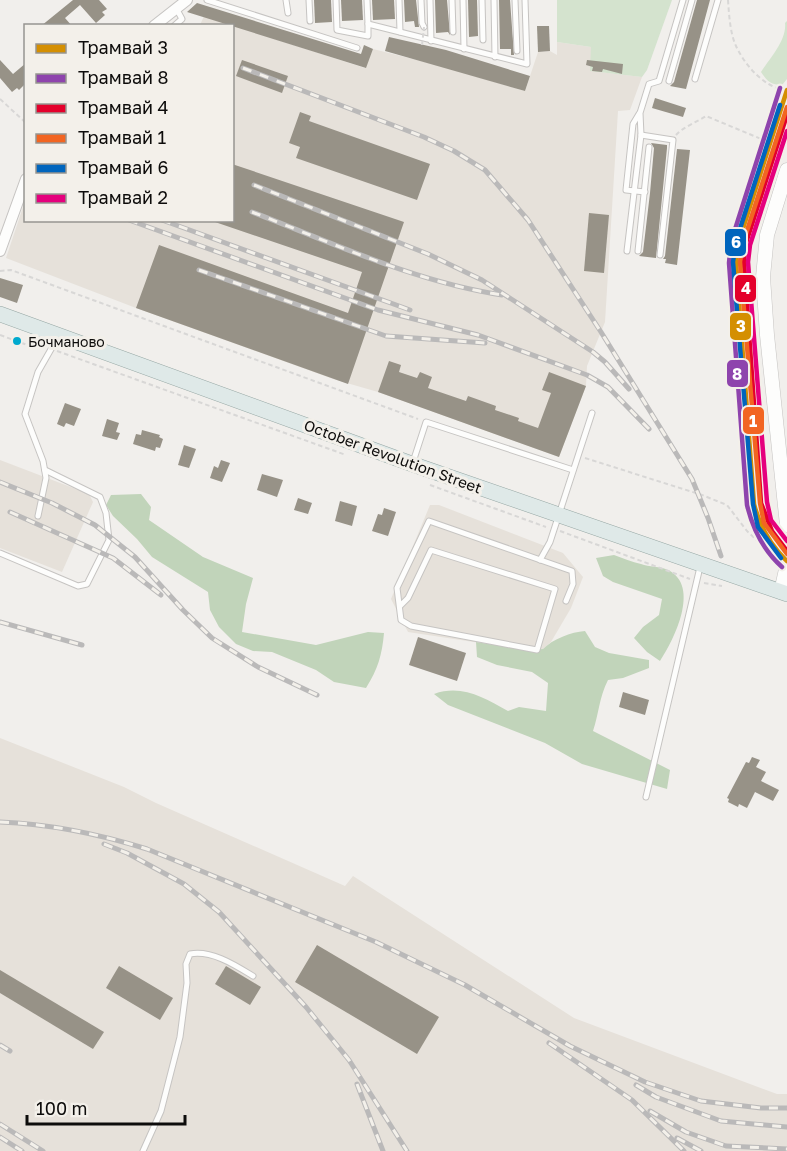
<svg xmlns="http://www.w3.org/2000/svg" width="787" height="1151" font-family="'Golos Text',sans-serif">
<rect width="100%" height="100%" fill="#f1efec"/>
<g fill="#e6e1da">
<path d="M 204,16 L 365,68 L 373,49 L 441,66 L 525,91 L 538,52 L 550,51 L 557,55 L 557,42 L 591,47 L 591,71 L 642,77 L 630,110 L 618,111 L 605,322 L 587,366 L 586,386 L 559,457 L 378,392 L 333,379 L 136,308 L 6,258 L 25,201 L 26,220 L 232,220 L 232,26 L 200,25 Z"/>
<path d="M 0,460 L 89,494 L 93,502 L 62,572 L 0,548 Z"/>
<path d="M 430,505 L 439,505 L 563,553 L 583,577 L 571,608 L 551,642 L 543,649 L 527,650 L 408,632 L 391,599 Z"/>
<path d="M 0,738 L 124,787 L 156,803 L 345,886 L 353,876 L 574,1018 L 777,1094 L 787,1094 L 787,1151 L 0,1151 Z"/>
</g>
<g fill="#d4e3ce">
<path d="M 557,0 L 672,0 L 647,70 L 642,77 L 590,71 L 591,47 L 557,42 Z"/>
<path d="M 787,21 L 787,79 L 782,85 C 771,85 767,81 761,72 C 770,58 787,40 785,23 Z"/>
</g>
<g fill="#c1d4ba">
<path d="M 141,494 L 151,507 L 149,520 L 203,557 L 253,578 L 246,604 L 242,632 L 316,645 L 368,632 L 384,633 C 382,655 378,669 366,688 L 334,682 L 316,670 L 272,652 L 253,651 L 236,644 L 219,627 L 210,610 L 208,592 L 152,557 L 137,539 L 113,516 L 106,505 L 111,495 Z"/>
<path d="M 614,555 C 623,558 632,562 641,564 C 649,567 660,566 668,570 C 701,586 674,640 660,661 L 647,652 L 634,638 L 643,627 L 659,615 L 662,599 L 613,582 L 603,576 L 596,558 Z"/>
<path d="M 585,631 L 595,647 L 609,653 L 649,660 L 649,668 L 623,678 L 608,680 C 599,698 599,713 593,731 L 670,770 L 667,789 L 582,764 L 545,743 L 448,705 L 434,694 C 462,684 484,698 508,711 L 519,707 L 546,711 L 548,683 L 532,672 L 497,665 L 477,657 L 476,642 L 527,650 L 543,649 C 553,639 571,632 585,631 Z"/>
</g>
<g fill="#979287">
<path d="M 73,0 L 99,0 L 107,9 L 102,12 L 105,15 L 96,23 L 80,5 L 65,18 L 72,26 L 41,26 Z"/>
<path d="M 314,0 L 331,0 L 332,22 L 315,23 Z"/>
<path d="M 341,0 L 362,0 L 363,20 L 342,21 Z"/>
<path d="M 372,0 L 394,0 L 395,19 L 373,20 Z"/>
<path d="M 404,0 L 416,0 L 419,27 L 415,27 L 414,21 L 405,22 Z"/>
<path d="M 435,0 L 447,0 L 450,35 L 448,32 L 436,33 Z"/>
<path d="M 468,0 L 477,0 L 478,36 L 469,37 Z"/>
<path d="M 499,0 L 510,0 L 514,55 L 511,55 L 511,49 L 500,49 Z"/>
<path d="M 697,0 L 710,0 L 686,89 L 670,86 L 674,82 Z"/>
<path d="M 197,3 L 361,54 L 364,45 L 373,49 L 366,68 L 187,12 Z"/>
<path d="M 537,26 L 549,26 L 550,51 L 538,52 Z"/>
<path d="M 389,37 L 446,50 L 530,76 L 525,91 L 385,51 Z"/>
<path d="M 0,60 L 13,74 L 26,63 L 26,83 L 19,90 L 17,88 L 12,92 L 0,78 Z"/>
<path d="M 242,60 L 288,76 L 282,93 L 236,76 Z"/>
<path d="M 587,60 L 623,64 L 622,74 L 603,69 L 602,72 L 592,71 L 593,67 L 586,65 Z"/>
<path d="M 655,98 L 686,108 L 683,117 L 652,108 Z"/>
<path d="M 300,112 L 311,116 L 309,121 L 430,164 L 417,200 L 296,158 L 300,147 L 289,143 Z"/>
<path d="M 651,143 L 667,145 L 667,148 L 656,258 L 639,256 L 643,252 L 650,193 L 654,148 Z"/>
<path d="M 677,149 L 690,150 L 677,265 L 665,263 L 666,259 L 663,259 L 665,256 Z"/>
<path d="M 232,164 L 404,222 L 348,384 L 136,308 L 159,245 L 348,313 L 362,272 L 215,222 L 232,220 Z"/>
<path d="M 589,213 L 609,215 L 604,273 L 584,271 Z"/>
<path d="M 0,278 L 23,285 L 17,303 L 0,297 Z"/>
<path d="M 389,361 L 401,365 L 399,372 L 417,378 L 420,372 L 432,377 L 428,388 L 466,401 L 468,396 L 496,406 L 495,410 L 519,418 L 518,421 L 538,428 L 551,393 L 542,390 L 549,372 L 586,386 L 559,457 L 378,392 Z"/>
<path d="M 65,403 L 81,409 L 74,426 L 66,423 L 64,427 L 57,424 Z"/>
<path d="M 107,419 L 119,423 L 116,432 L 120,433 L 117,440 L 102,436 Z"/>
<path d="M 142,430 L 160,435 L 159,437 L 163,439 L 160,448 L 156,447 L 155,451 L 133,444 L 136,434 L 141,435 Z"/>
<path d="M 184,445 L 196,449 L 189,468 L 178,465 Z"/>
<path d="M 221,460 L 230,463 L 222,482 L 210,478 L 214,466 L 218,468 Z"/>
<path d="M 262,474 L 283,480 L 277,497 L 257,490 Z"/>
<path d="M 298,498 L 312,503 L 308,514 L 294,510 Z"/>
<path d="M 340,501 L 357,506 L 352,526 L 335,521 Z"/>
<path d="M 384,508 L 396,512 L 388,536 L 372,531 L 378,514 L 382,515 Z"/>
<path d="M 418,637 L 466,653 L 457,681 L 409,665 Z"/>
<path d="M 623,692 L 649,700 L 645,715 L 619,707 Z"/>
<path d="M 752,757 L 760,760 L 756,767 L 766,772 L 761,781 L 779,790 L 773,801 L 755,792 L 747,808 L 739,804 L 738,807 L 728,802 L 729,799 L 727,798 L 746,762 L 749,763 Z"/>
<path d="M 317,945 L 439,1017 L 417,1054 L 295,982 Z"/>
<path d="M 119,966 L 173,998 L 160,1020 L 106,988 Z"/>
<path d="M 226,966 L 261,987 L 250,1005 L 215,984 Z"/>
<path d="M 0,970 L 104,1032 L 93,1049 L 0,993 Z"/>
</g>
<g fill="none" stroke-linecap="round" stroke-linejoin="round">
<g stroke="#c6c4c2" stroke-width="7">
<g id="lane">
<path d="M 207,0 L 357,48"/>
<path d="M 286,0 L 288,13"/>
<path d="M 309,0 L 310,21"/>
<path d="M 336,0 L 337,30 L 368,36 L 368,24"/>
<path d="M 367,0 L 368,24 L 527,64 L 525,0"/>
<path d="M 399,0 L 400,32"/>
<path d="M 421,0 L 422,23 L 424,27"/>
<path d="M 430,0 L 431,41"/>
<path d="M 452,0 L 453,32"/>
<path d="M 463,0 L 464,49"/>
<path d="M 482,0 L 483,40"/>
<path d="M 494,0 L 495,57"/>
<path d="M 515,0 L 517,51"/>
<path d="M 174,26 L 182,19 L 176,8"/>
<path d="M 695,79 L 718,0"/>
<path d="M 669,81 L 692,0"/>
<path d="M 639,114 L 633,124 L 626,190 L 645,192"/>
<path d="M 641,135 L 673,140 L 660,255"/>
<path d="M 627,251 L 641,135 L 640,113 L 649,84 L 659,81 L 683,0"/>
<path d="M 638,251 L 649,147"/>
<path d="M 413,462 L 426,422 L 573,470"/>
<path d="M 38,516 L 46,478 L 43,461 L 25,414 L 38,372 L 58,337"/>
<path d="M 0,553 L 78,586 L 87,584 L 109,540 L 106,513 L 100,497 L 45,470"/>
<path d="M 540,560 L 550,542 L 592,413"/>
<path d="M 400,606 L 408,598 L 431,550 L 555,589 L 537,650 L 411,626 L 401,620 L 397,588 L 429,521 L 572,571 L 573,584 L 566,601"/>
<path d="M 646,797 L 700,567"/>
<path d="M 143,1151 L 161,1111 L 180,1037 L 187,983 L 186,964 L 190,954 C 212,950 235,965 253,976"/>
</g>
</g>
<g stroke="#c6c4c2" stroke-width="12">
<g id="street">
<path d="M 154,26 L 187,0"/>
<path d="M 0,251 L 26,179"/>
</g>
</g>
<g stroke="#c6c4c2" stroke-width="15">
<g id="secondary">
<path d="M 787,170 L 767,235 L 763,277 L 767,335 L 787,525"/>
<path d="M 781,592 L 787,565"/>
</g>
</g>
<g stroke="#95a6a3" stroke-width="16">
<path id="primary" d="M 0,314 L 412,464 L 787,594"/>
</g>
<g stroke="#d8d7d6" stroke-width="2" stroke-dasharray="4.5 3" stroke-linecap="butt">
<path d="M 728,0 C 729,14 730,33 736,46 C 746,67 764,87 787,91"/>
<path d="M 0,99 L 26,123"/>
<path d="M 676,135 C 683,127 697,122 706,116 L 783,148 L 787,137"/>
<path d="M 0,271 L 11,270 L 418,419"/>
<path d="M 0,335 L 30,346 L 43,348"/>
<path d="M 57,351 L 346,455"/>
<path d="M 585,458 L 702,495 L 727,505 L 747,531 L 778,560"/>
<path d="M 430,485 L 546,527"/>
<path d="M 560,531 L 690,579"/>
<path d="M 704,583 L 722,586"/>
</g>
<use href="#lane" stroke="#fdfdfc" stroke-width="5"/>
<use href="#street" stroke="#fdfdfc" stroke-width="10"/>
<use href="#secondary" stroke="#fdfdfc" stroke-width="14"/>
<use href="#primary" stroke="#dfe9e8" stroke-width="15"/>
<g stroke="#bab9b9" stroke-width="5">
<g id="rail">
<path d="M 243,68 L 424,137 L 454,151 L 485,170 L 528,220 L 601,332 L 692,479 L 708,518 L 721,556"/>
<path d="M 254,185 L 428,254 L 482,280 L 593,352 L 605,362 L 629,389"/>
<path d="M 252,212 C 333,243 415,282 502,295"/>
<path d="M 129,220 L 378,310 L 478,335 L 587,375 L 608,387 L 649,429"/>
<path d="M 162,220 L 410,310"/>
<path d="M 199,270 L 386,336 L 485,343"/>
<path d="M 0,482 L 52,503 L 95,525 L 135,557 L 183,610 L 212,638 L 258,667 L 317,695"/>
<path d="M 10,512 L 113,558 L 161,595"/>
<path d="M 0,622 L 82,645"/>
<path d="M 0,822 C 50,824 99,834 147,849 L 376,942 L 465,985 L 570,1046 L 645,1082 L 701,1101 L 761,1108 L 787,1108"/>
<path d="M 104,844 L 127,853 L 184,884 L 219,912 L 306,1007 L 349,1060 L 407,1151"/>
<path d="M 549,1043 L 632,1100 L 684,1151"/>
<path d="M 0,1045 L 10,1051"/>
<path d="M 357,1084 L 383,1151"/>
<path d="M 636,1085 L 656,1097 L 721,1121 L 787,1127"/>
<path d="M 650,1111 L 686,1132 L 726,1146 L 787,1149"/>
<path d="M 0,1124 L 43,1151"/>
<path d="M 0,1137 L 22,1151"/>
<path d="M 677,1138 L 701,1151"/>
</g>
</g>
<use href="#rail" stroke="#f3f0ea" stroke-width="3" stroke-dasharray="9" stroke-linecap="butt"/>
<path stroke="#d8d7d6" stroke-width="2" stroke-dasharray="4.5 3" stroke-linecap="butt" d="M 422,45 L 424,27"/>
<g stroke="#f3f0ea" stroke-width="9">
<path id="tram-1" d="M 787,90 L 738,244 L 736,263 L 754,504 C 760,527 770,545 787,561"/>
</g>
<g stroke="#f3f0ea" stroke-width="9">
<path id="tram-2" d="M 780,88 L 731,242 L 729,263 L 747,505 C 753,530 763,550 782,567"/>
</g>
<g stroke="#f3f0ea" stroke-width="9">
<path id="tram-3" d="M 787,115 L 745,246 L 744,263 L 761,503 L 772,531 L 787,551"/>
</g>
<g stroke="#f3f0ea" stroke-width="9">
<path id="tram-4" d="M 787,107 L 743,243 L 740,262 L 760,503 L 764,523 L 787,554"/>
</g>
<g stroke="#f3f0ea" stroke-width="9">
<path id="tram-5" d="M 780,105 L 736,241 L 733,262 L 753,504 L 758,527 L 781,558"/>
</g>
<g stroke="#f3f0ea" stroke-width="9">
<path id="tram-6" d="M 787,131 L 750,245 L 748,262 L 767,502 L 771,520 L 787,541"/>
</g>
<use href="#tram-1" stroke="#d48f02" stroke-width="4.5"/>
<use href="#tram-2" stroke="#8e44ad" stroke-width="4.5"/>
<use href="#tram-3" stroke="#e4002b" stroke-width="4.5"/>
<use href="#tram-4" stroke="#f26522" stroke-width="4.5"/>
<use href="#tram-5" stroke="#0065bd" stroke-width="4.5"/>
<use href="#tram-6" stroke="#e5007d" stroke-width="4.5"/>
</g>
<circle fill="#00a9ce" stroke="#f3f0ea" stroke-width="2" cx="17" cy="341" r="5"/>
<g text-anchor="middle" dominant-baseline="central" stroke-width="6" stroke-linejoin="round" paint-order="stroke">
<g font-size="14" fill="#0d0c0b" stroke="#f3f0ea" text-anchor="start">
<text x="28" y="341">Бочманово</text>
</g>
<g font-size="15" fill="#0d0c0b" stroke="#f3f0ea">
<text transform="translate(393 456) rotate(20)">October Revolution Street</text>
</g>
</g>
<g stroke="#f3f0ea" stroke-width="2">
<rect x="724" y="228" width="23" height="29" rx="6" fill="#0065bd"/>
<rect x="734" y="274" width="23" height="29" rx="6" fill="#e4002b"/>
<rect x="729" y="312" width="23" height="29" rx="6" fill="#d48f02"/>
<rect x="726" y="359" width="23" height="29" rx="6" fill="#8e44ad"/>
<rect x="742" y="406" width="23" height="29" rx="6" fill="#f26522"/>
</g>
<g font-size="16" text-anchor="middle" font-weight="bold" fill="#fff">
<text x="736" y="248">6</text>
<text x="746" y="294">4</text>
<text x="741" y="332">3</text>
<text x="737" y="380">8</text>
<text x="753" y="427">1</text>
</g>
<rect x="24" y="24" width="210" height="198" fill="#f3f0ea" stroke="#979591" stroke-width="1.5"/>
<rect x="36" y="44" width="30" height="9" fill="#d48f02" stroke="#979591" stroke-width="1.5"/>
<text x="78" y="54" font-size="18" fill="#0d0c0b">Трамвай 3</text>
<rect x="36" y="74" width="30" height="9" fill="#8e44ad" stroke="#979591" stroke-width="1.5"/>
<text x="78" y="84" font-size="18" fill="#0d0c0b">Трамвай 8</text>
<rect x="36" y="104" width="30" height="9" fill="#e4002b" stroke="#979591" stroke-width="1.5"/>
<text x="78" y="114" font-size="18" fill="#0d0c0b">Трамвай 4</text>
<rect x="36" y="134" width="30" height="9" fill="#f26522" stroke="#979591" stroke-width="1.5"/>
<text x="78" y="144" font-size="18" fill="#0d0c0b">Трамвай 1</text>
<rect x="36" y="164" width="30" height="9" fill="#0065bd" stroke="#979591" stroke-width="1.5"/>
<text x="78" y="174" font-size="18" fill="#0d0c0b">Трамвай 6</text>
<rect x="36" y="194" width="30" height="9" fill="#e5007d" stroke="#979591" stroke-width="1.5"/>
<text x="78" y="204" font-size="18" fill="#0d0c0b">Трамвай 2</text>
<path d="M27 1115v9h158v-9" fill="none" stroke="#0d0c0b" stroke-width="3"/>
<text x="36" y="1115" font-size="18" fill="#0d0c0b" stroke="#f3f0ea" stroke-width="4.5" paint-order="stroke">100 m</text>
</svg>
